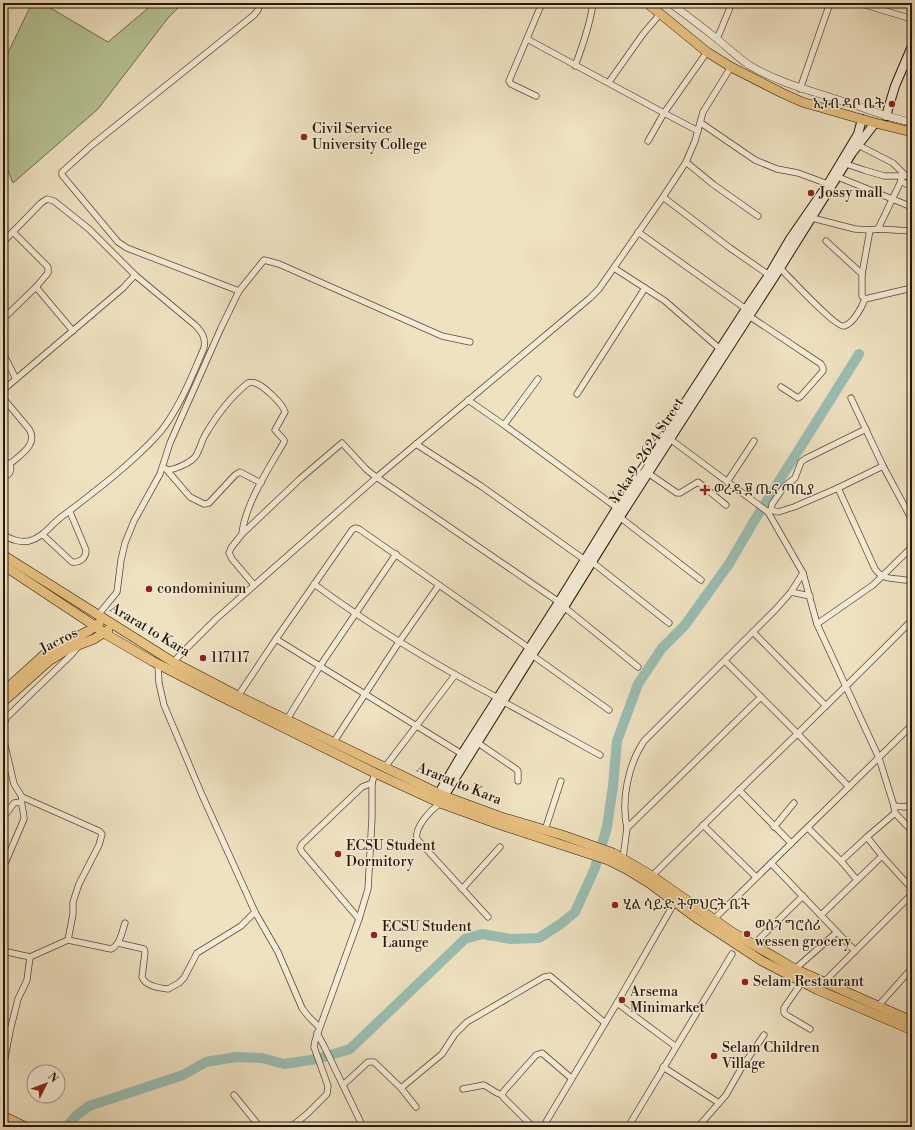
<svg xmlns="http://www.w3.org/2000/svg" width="915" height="1130" font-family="'Libre Bodoni','Noto Serif Ethiopic',serif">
<rect width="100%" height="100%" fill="#efe2c1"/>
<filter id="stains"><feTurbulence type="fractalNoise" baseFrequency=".005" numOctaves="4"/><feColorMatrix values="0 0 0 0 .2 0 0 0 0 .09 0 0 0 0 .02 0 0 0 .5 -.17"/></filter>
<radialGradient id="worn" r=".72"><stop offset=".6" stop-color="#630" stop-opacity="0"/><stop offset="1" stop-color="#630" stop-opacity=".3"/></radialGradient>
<path fill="#b7c494" stroke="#6f6e4e" d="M 32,3 L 42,3 L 108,42 L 154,3 L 183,3 L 168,18 L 98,109 L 13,183 L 3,159 L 3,63 Z"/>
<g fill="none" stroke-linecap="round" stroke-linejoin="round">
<path stroke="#9abeb3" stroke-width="10" d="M 66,1127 L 76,1116 L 89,1106 L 183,1075 L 206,1062 L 236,1057 L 262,1058 L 284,1064 L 317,1059 L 350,1049 L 465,939 L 482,934 L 511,939 L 539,938 L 562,923 L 575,912 L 595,868 L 607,827 L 613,786 L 617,741 L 638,684 L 662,648 L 685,625 L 729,564 L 754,521 L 859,354"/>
<g stroke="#594a36" stroke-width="7">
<g id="minor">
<path d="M 859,3 L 912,19"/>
<path d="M 527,39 L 664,113 L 707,52"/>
<path d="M 717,39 L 732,3"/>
<path d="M 575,66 C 583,45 590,25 593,3"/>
<path d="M 609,82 L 643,34 L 660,14"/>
<path d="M 800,89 L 830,3"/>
<path d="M 536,96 L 511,84 L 509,81 L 542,3"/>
<path d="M 701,123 L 755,160 L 777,169 L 798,173 L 828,184"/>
<path d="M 648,141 L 664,113 L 698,131"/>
<path d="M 858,145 L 893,163 L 906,176"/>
<path d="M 686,162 L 714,185 L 758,216"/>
<path d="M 846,164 L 864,170 L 884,176 L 912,176"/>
<path d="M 838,177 L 912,207"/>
<path d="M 901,181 L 912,187"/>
<path d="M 663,197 L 730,248 L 769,275"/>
<path d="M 812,218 L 855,229 L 870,230 L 878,229 L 912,231"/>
<path d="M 878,229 L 901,181 L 901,176"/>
<path d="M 13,232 L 48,267 L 48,273 L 36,287"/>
<path d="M 638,232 L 746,309"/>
<path d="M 826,241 L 862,274"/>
<path d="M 3,242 L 41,203 L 47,199 L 54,201 L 89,229 L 135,275 L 195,325 C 202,332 206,338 204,348 C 192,376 180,407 161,431 C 152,442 141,452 131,461 C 108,482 84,500 60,518 C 50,526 42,538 29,541 C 19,543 11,539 3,535"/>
<path d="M 780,268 C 788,276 836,328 844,326 C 853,324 862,307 865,299 L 862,296 L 862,274 L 870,230"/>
<path d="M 645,288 L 665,301 L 720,349"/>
<path d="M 239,291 L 127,248 L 118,242 L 62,175 L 62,172 L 92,145 L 254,15 L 258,10 L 260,3"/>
<path d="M 865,299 L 912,288"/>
<path d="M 749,316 L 821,364 L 823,368 L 823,371 L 801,396 L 798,398 L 781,387"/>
<path d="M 3,319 L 36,287 L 73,331"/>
<path d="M 3,353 L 16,379"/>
<path d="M 3,390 L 123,288 L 135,275"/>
<path d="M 577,394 L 645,288 L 614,268"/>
<path d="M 3,398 L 29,429 C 39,444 20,455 10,464"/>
<path d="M 851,398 L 883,466 L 912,520"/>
<path d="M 468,400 L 504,425 L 620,510"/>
<path d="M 504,425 L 538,379"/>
<path d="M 670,439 L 768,512 L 803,573 L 817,624 L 879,758 L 894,806 L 895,813 L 912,831"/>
<path d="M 416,444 L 481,486 L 585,560"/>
<path d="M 3,461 L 10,464 C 12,470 10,476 3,476"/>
<path d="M 166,469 L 190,497 L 204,504 L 209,503 L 235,475 L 240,472 L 261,483"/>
<path d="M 168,470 C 176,469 190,463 195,457 C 199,452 201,443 204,437 C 216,416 229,398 248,383 C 252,382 251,382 255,383 C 263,385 283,404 285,412 L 275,430 L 284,440 L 284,442 C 269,468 245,504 242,534"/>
<path d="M 648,473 L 677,493 L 680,493 L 698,482 L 726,505"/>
<path d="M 727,482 L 754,441"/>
<path d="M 838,488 L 875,569 C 883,580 892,578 905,580"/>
<path d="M 771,510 L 778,512 L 794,507 L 838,488 L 883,466"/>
<path d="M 768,512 L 771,510 L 772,504 L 784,487 L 795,478 L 801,462 L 805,459 L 866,429"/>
<path d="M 617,515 L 701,580"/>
<path d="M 43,535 L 72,562 C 80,563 86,558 86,550 L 70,512"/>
<path d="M 592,562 L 669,623"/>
<path d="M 314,584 C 372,627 434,664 498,698"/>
<path d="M 254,585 L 232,559 L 229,553 L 231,548 L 242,534 L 301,478 L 342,443 L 366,469 L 372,474 L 559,602"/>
<path d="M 791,592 L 810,596"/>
<path d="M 564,607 L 638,667"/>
<path d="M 98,615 L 117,592 L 121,560 L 125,543 L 134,521 L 160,474 L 170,443 L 221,328 L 239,291 L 264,260 L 279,264 L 442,336 L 470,342"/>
<path d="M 817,624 L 873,585 L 912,547"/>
<path d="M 753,632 L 826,706"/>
<path d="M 276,639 L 462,754"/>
<path d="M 532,655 L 609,710"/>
<path d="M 725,661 L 797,733 L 849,787"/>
<path d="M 173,662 L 216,619 L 377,477 L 590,298 L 599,289 L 663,197 L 686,162 L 695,141 L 703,112 L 731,67"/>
<path d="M 158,664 L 159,683 L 164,705 L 202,795 L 255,912 L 278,952 L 302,1008 L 308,1016 L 319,1027"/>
<path d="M 238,696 L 276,639 L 352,530 L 355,528 L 359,529 L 529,648"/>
<path d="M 504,702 L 600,755"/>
<path d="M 286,721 L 320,666 L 396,554"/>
<path d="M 3,725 L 7,717 L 71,655 L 78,647"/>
<path d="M 3,737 L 14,784 L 22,797 L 99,831 L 102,834 L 99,845 L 79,884 L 73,902 L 73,914 L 68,940 L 30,957 L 27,980 L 18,999 L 10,1031 L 3,1068"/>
<path d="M 333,743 L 399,642 L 439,585"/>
<path d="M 478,743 L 516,769 L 518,771 L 518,781"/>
<path d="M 385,767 L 455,675"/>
<path d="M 739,790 L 791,843"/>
<path d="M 440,803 C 431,810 414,827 417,839 L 488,917"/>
<path d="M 894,806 L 905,807 L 912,804"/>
<path d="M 895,813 L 867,837 L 882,856 L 912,889"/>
<path d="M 3,818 L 14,803 L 21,802"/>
<path d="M 703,825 L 756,877"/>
<path d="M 774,827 L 794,803"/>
<path d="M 627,828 C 621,800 628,765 644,741 L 776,609 L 791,592 L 803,573"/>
<path d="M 808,828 L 841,861 L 857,880"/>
<path d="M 545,830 L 561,781"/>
<path d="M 623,858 L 627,828 L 761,697"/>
<path d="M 841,861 L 867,837"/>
<path d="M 771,863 L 855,951 L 912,894"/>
<path d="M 3,868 L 24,819 C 24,811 20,803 22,797"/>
<path d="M 652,876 C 738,790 827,707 912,620"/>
<path d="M 462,889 L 500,847"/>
<path d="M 821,915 L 882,856"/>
<path d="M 359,919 L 302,852 L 300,848 L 302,844 L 362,787 L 372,783"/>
<path d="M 713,920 L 912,725"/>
<path d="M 68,940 L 111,949 C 120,945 122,932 125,923"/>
<path d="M 118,943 L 144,949 L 145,952 L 142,977 C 145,986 159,988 168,989 L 179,983 L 184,978 L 197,953 L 241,926 L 255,912"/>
<path d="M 753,945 L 803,896"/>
<path d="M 3,951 L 30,957"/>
<path d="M 795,969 L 837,932"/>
<path d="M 802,982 L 784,1008 L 784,1013 L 788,1016 L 810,1029"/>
<path d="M 823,983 L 855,951"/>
<path d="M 617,1003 L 675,1046"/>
<path d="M 878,1006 L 912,968"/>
<path d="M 317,1033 L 324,1046 L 363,1127"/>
<path d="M 663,1067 L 719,1103"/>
<path d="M 343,1085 L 368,1062 L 374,1062 L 401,1088 L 442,1054 L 455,1034 L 467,1022 L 544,977 L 550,976 L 605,1023"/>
<path d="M 401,1088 L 416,1107"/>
<path d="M 463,1089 L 484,1085 L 497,1093 L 502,1095"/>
<path d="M 234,1095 L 260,1127"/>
<path d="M 291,1127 L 307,1114 L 327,1094 L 328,1086 L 314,1047 L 315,1041 L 359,919 L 368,889 L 372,818 L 372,783 L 375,773"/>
<path d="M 533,1127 L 503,1097 L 502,1095 L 504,1091 L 536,1055 L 542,1053 L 571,1078"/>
<path d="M 543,1127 L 617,1003 L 676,900"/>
<path d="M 628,1127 L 732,954"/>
<path d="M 698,1127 L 726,1095 L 742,1067 L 764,1035"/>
</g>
</g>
<g stroke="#594a36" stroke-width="8">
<path id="tertiary" d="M 670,3 C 685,14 701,26 716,38 C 727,47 737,57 749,65 C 779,83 809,90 842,101 C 866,108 887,118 912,122"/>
</g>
<g stroke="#271807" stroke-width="10">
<g id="secondary">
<path d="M 886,116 L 895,86 L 912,46"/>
<path d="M 436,798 L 462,754 L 559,602 L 617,508 L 746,309 L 769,275 L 790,239 L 828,184 L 858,134 L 862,119"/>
<path d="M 441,801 L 532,655 L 564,607 L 623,512 L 780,268 L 852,153 L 875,123"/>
</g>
</g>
<g stroke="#271807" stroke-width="10">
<g id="primary">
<path d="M 647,3 L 707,52 L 731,67 L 782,93 L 802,102 L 875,123 L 912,132"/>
<path d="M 3,555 L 173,662 L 238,696 L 444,796 L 501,817 L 562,835 L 613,853 L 652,876 L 732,932 L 795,969 L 912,1021"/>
<path d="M 3,565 L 95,626 L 104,633 L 152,661 L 216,694 L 375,773 L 440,803 L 498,824 L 608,860 L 626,869 L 649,883 L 695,917 L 762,961 L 818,990 L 912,1030"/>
<path d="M 3,692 L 46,653 L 90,630 L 99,623"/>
<path d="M 3,702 L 49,661 L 68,649 L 94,639 L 108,630"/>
<path d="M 3,1116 L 26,1127"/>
</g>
</g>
<use href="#minor" stroke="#f5ecd7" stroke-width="5.5"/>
<use href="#tertiary" stroke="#f5ecd7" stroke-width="7"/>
<use href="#secondary" stroke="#f5ecd7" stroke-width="8"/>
<use href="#primary" stroke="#e8c180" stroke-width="9"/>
<path stroke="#271807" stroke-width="1" d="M 3,1126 L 6,1127"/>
</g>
<g fill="#8f2418" stroke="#f5ecd7" stroke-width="1.5">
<circle cx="892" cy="104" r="4"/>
<circle cx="304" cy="137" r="4"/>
<circle cx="811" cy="193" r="4"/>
<path d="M703 484h4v4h4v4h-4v4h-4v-4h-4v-4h4z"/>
<circle cx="149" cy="589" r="4"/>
<circle cx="203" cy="658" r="4"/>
<circle cx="338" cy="854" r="4"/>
<circle cx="615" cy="905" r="4"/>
<circle cx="747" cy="934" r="4"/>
<circle cx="374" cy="935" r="4"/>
<circle cx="745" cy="982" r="4"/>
<circle cx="622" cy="1000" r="4"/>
<circle cx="714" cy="1056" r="4"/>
</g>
<g text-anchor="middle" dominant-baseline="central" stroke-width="3" stroke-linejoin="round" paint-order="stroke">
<g font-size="14" fill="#271807" stroke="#f5ecd7" text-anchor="start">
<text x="884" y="104" text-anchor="end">ኢነብ ዳቦ ቤት</text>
<text x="312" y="129">Civil Service<tspan x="312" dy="16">University College</tspan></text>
<text x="819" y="193">Jossy mall</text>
<text x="714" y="490">ወረዳ ፱ ጤና ጣቢያ</text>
<text x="157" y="589">condominium</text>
<text x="211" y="658">117117</text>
<text x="346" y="846">ECSU Student<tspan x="346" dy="16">Dormitory</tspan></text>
<text x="623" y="905">ሂል ሳይድ ትምህርት ቤት</text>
<text x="755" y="926">ወሰን ግሮሰሪ<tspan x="755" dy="16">wessen grocery</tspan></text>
<text x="382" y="927">ECSU Student<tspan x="382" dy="16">Launge</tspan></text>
<text x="753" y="982">Selam Restaurant</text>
<text x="630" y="992">Arsema<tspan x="630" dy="16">Minimarket</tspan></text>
<text x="722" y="1048">Selam Children<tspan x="722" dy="16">Village</tspan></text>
</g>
<g font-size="14" fill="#271807" stroke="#f5ecd7">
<text transform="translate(647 451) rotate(-57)">Yeka 9_2624 Street</text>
<text transform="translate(150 630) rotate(31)">Ararat to Kara</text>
<text transform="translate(59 641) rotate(-27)">Jacros</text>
<text transform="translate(459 784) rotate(22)">Ararat to Kara</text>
</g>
</g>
<rect width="915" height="1130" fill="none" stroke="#efe2c1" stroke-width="16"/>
<rect x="4" y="4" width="907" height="1122" fill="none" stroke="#271807" stroke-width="2"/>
<rect x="8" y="8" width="899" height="1114" fill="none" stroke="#271807"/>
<g transform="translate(46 1084) rotate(48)"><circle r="19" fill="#f5ecd7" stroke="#a39784"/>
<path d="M0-3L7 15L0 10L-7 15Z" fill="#8f2418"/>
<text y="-6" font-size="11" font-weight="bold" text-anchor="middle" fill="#271807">N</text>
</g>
<rect width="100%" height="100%" filter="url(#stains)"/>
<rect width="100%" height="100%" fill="url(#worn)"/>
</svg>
